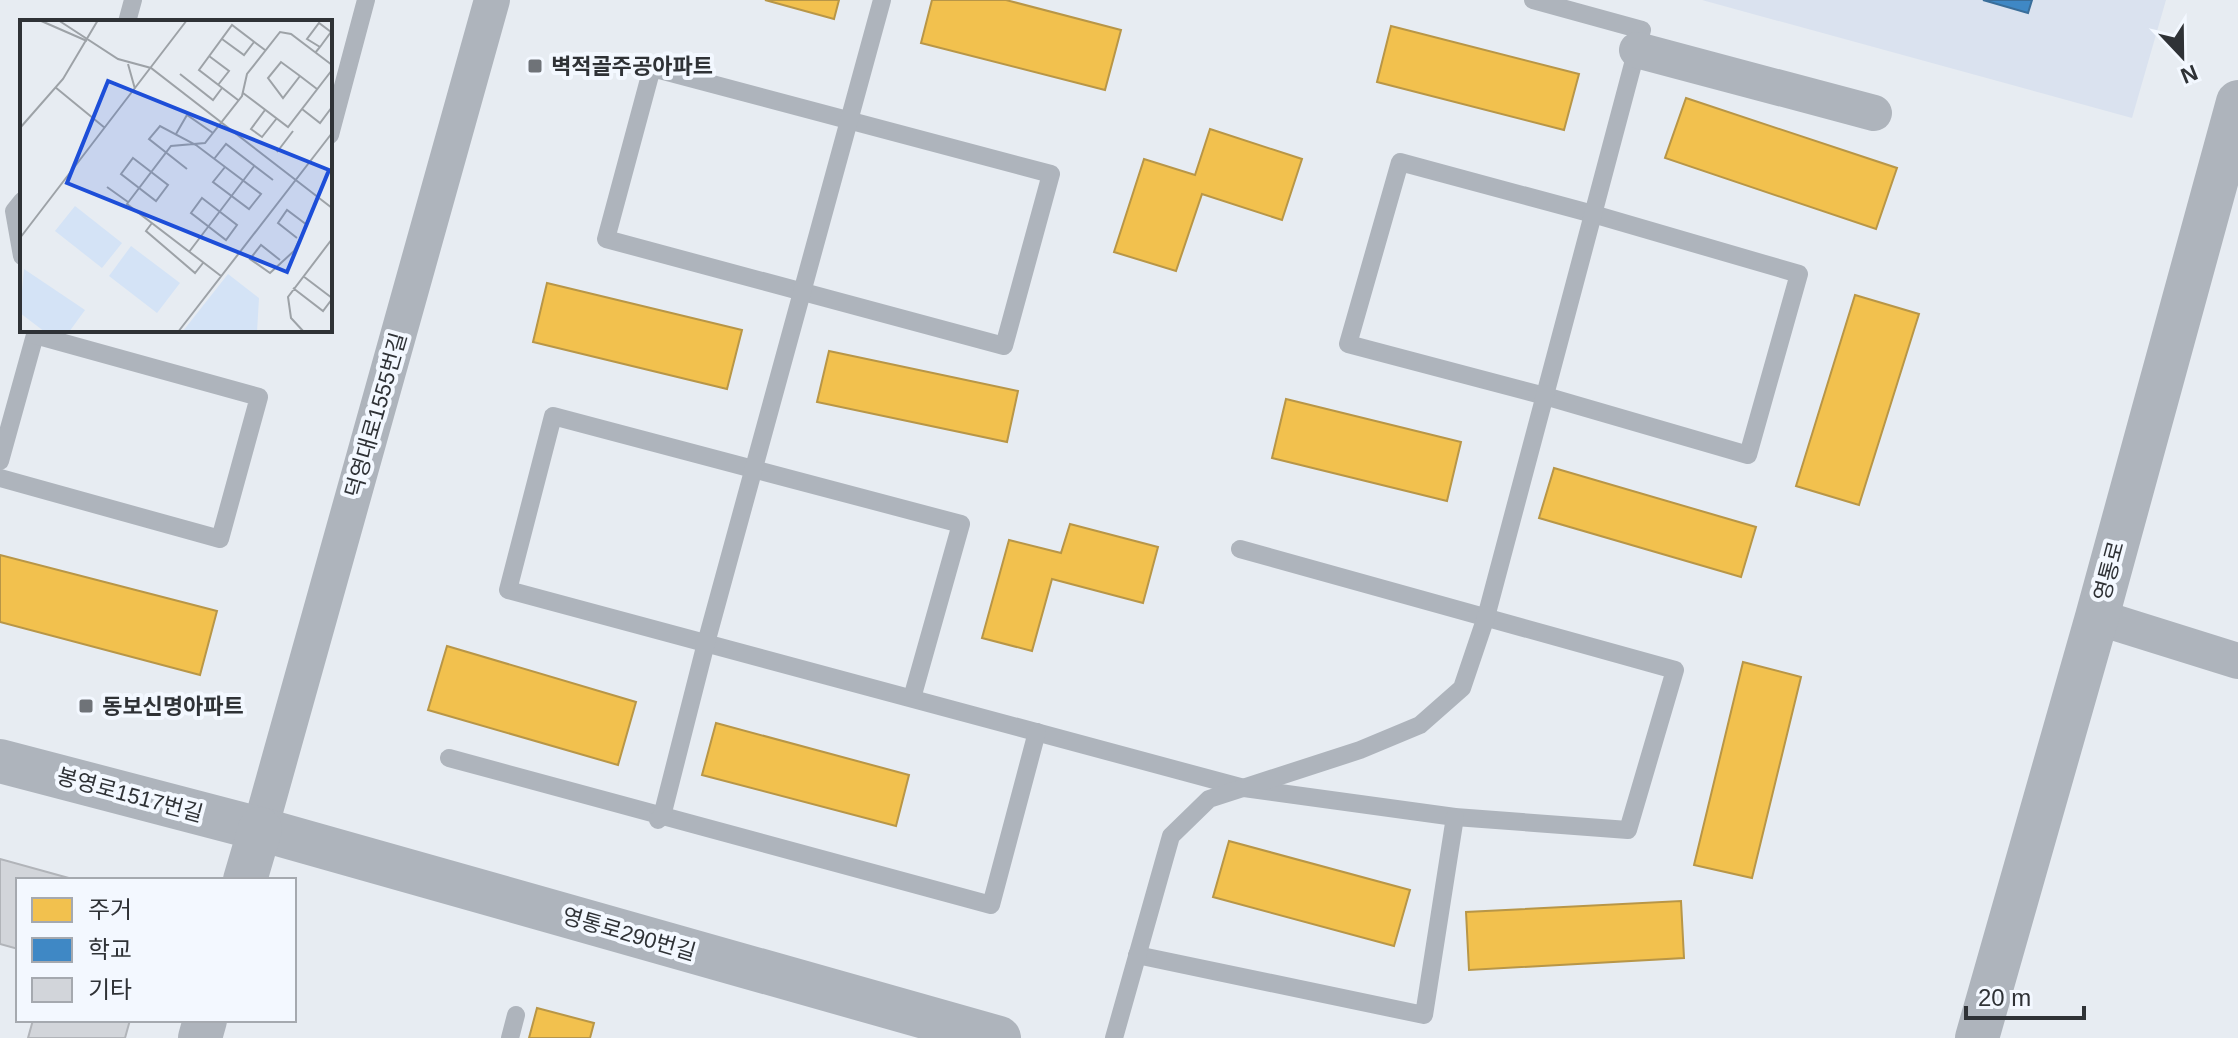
<svg xmlns="http://www.w3.org/2000/svg" width="2238" height="1038" font-family="Helvetica,'Noto Sans KR',sans-serif">
<rect width="100%" height="100%" fill="#e7ecf2"/>
<path fill="#dae2ef" d="M 1702,0 L 2166,0 L 2132,118 Z"/>
<g fill="#f2c14e" stroke="#b89647" stroke-width="2">
<path d="M 765,0 L 839,0 L 834,19 Z"/>
<path d="M 932,0 L 1006,0 L 1121,30 L 1105,90 L 921,43 Z"/>
<path d="M 1391,26 L 1579,74 L 1564,130 L 1377,82 Z"/>
<path d="M 1686,98 L 1897,168 L 1876,229 L 1665,158 Z"/>
<path d="M 1210,129 L 1302,159 L 1282,220 L 1202,194 L 1176,271 L 1114,252 L 1144,159 L 1195,175 Z"/>
<path d="M 547,283 L 742,330 L 727,389 L 533,342 Z"/>
<path d="M 1855,295 L 1919,314 L 1859,505 L 1796,486 Z"/>
<path d="M 829,351 L 1018,391 L 1007,442 L 817,402 Z"/>
<path d="M 1286,399 L 1461,442 L 1447,501 L 1272,458 Z"/>
<path d="M 1554,468 L 1756,527 L 1741,577 L 1539,518 Z"/>
<path d="M 1070,524 L 1158,547 L 1143,603 L 1052,579 L 1032,651 L 982,638 L 1009,540 L 1061,553 Z"/>
<path d="M 0,555 L 217,611 L 200,675 L 0,622 Z"/>
<path d="M 447,646 L 636,702 L 618,765 L 428,710 Z"/>
<path d="M 1743,662 L 1801,677 L 1752,878 L 1694,865 Z"/>
<path d="M 716,723 L 909,775 L 896,826 L 702,775 Z"/>
<path d="M 1229,841 L 1410,890 L 1394,946 L 1213,897 Z"/>
<path d="M 1681,901 L 1684,958 L 1469,970 L 1466,912 Z"/>
<path d="M 537,1008 L 594,1023 L 590,1038 L 529,1038 Z"/>
</g>
<path fill="#3f88c5" stroke="#3a6e9a" stroke-width="2" d="M 1983,0 L 2032,0 L 2028,13 Z"/>
<g fill="#d2d5da" stroke="#b1b4b9" stroke-width="2">
<path d="M 0,859 L 76,880 L 18,880 L 18,949 L 0,944 Z"/>
<path d="M 33,1020 L 130,1020 L 125,1038 L 28,1038 Z"/>
</g>
<g fill="none" stroke-linecap="round" stroke-linejoin="round">
<g stroke="#aeb4bc" stroke-width="18">
<path d="M 127,22 L 133,0"/>
<path d="M 652,68 L 1051,174 L 1004,346 L 606,239 Z"/>
<path d="M 330,135 L 366,0"/>
<path d="M 1400,162 L 1593,214 L 1799,274 L 1748,455 L 1545,396 L 1348,344 Z"/>
<path d="M 22,201 L 14,211 L 22,256"/>
<path d="M 0,461 L 35,335 L 35,330"/>
<path d="M 0,478 L 220,539 L 259,397 L 35,335"/>
<path d="M 912,698 L 961,524 L 553,416 L 508,590 L 1244,788 L 1455,817 L 1628,830 L 1675,670 L 1240,549"/>
<path d="M 449,758 L 991,905 L 1037,732"/>
<path d="M 658,820 L 662,816 L 706,643 L 882,0"/>
<path d="M 1137,955 L 1424,1015 L 1455,817"/>
<path d="M 510,1038 L 516,1015"/>
<path d="M 1114,1038 L 1171,836 L 1209,799 L 1360,750 L 1420,725 L 1462,688 L 1486,617 L 1642,30 L 1533,0"/>
</g>
<g stroke="#aeb4bc" stroke-width="36">
<path d="M 1637,50 L 1874,113"/>
<path d="M 2097,617 L 2238,661"/>
<path d="M 260,829 L 492,0"/>
</g>
<g stroke="#aeb4bc" stroke-width="44">
<path d="M 0,761 L 260,829 L 999,1038"/>
<path d="M 245,880 L 260,829"/>
<path d="M 200,1038 L 205,1020"/>
<path d="M 1977,1038 L 2097,617 L 2238,102"/>
</g>
</g>
<g fill="#6f7378" stroke="#f3f8ff" stroke-width="3">
<rect x="527" y="58" width="16" height="16" rx="4"/>
<rect x="78" y="698" width="16" height="16" rx="4"/>
</g>
<g text-anchor="middle" dominant-baseline="central" stroke-width="8" stroke-linejoin="round" paint-order="stroke">
<g font-size="22" font-weight="bold" fill="#2f3236" stroke="#f3f8ff" text-anchor="start">
<text x="551" y="66">벽적골주공아파트</text>
<text x="102" y="706">동보신명아파트</text>
</g>
<g font-size="22" fill="#2f3236" stroke="#f3f8ff">
<text transform="translate(376 415) rotate(-74)">덕영대로1555번길</text>
<text transform="translate(2109 571) rotate(-75)">영통로</text>
<text transform="translate(130 795) rotate(15)">봉영로1517번길</text>
<text transform="translate(629 934) rotate(16)">영통로290번길</text>
</g>
</g>
<g transform="translate(20 20)">
<rect width="312" height="312" fill="#e7ecf2"/>
<path d="M 55,186 L 102,223 L 82,248 L 35,211 ZM 111,226 L 160,263 L 137,293 L 89,256 ZM 4,249 L 65,290 L 49,312 L 25,312 L 0,293 ZM 208,254 L 239,278 L 237,312 L 163,311 Z" fill="#d4e3f6"/>
<path fill="none" stroke="#9da2a7" stroke-width="2" d="M 19,0 L 67,21M 38,0 L 98,39 L 131,48 L 312,188M 202,19 L 224,35 L 234,22M 295,33 L 300,27 L 311,12 L 299,3 L 287,19 L 300,27M 189,36 L 209,51 L 198,65M 108,44 L 115,69M 160,54 L 193,80 L 202,68M 280,56 L 263,78 L 248,58 L 261,42 L 280,56 L 297,69M 35,67 L 85,108M 223,73 L 268,107 L 312,50M 218,80 L 179,50 L 212,5 L 245,30M 282,89 L 300,103 L 312,87M 245,90 L 231,109 L 242,117 L 257,98M 0,108 L 43,59 L 78,0M 156,114 L 167,95 L 193,113M 257,132 L 273,111M 113,138 L 148,165 L 136,181 L 101,154 ZM 194,139 L 206,124 L 253,160M 167,149 L 129,119 L 140,106 L 176,125 L 241,174 L 229,189 L 193,162 L 205,147M 87,167 L 108,182M 182,178 L 217,205 L 206,220 L 171,193 ZM 132,203 L 126,211 L 175,253 L 183,243M 0,218 L 167,0M 169,232 L 235,145M 260,240 L 241,225 L 230,239 L 250,253 L 274,231 L 287,205 L 267,190 L 258,203 L 277,218M 201,256 L 107,184 L 151,126 L 185,123 L 222,76 L 227,54 L 260,12 L 271,14 L 312,45M 283,256 L 312,278M 273,268 L 303,291 L 312,279M 158,312 L 312,113M 284,312 L 271,298 L 268,277 L 312,219"/>
<path fill="#1d4ed8" fill-opacity="0.15" stroke="#1d4ed8" stroke-width="4" d="M 88,61 L 309,150 L 267,252 L 47,163 Z"/>
<rect width="312" height="312" fill="none" stroke="#2f3236" stroke-width="4"/>
</g>
<rect x="16" y="878" width="280" height="144" fill="#f3f8ff" stroke="#a5a9af" stroke-width="2"/>
<rect x="32" y="898" width="40" height="24" fill="#f2c14e" stroke="#a5a9af" stroke-width="2"/>
<text x="88" y="918" font-size="24" fill="#2f3236">주거</text>
<rect x="32" y="938" width="40" height="24" fill="#3f88c5" stroke="#a5a9af" stroke-width="2"/>
<text x="88" y="958" font-size="24" fill="#2f3236">학교</text>
<rect x="32" y="978" width="40" height="24" fill="#d2d5da" stroke="#a5a9af" stroke-width="2"/>
<text x="88" y="998" font-size="24" fill="#2f3236">기타</text>
<g transform="translate(2182 56) rotate(158)" stroke="#f3f8ff" stroke-width="6" paint-order="stroke">
<path d="M0-6L14 30L0 20L-14 30Z" fill="#2f3236"/>
<text y="-12" font-size="22" font-weight="bold" text-anchor="middle" fill="#2f3236">N</text>
</g>
<path d="M1966 1006v12h118v-12" fill="none" stroke="#2f3236" stroke-width="4"/>
<text x="1978" y="1006" font-size="24" fill="#2f3236" stroke="#f3f8ff" stroke-width="6" paint-order="stroke">20 m</text>
</svg>
